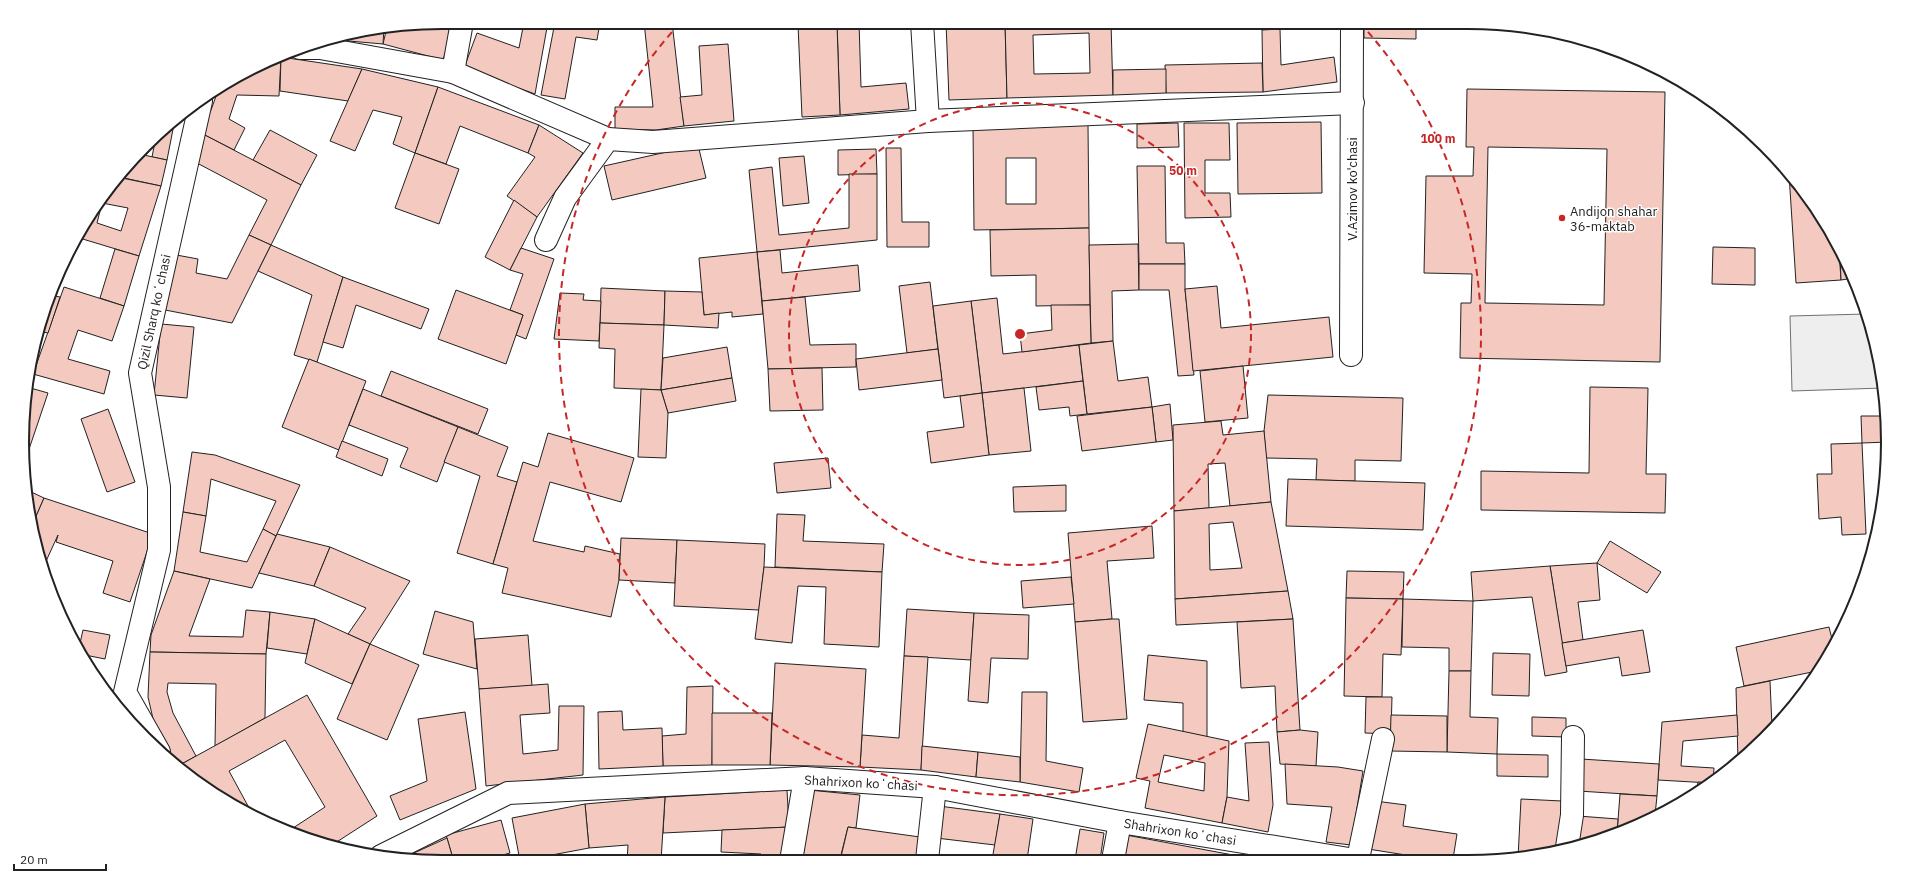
<svg xmlns="http://www.w3.org/2000/svg" width="1910" height="884" font-family="'IBM Plex Sans',sans-serif">
<rect width="100%" height="100%" fill="#fff"/>
<path fill="#eee" stroke="#6f6f6f" d="M 1866,314 L 1880,360 L 1883,388 L 1792,391 L 1790,316 Z"/>
<g fill="#f3c9c0" stroke="#222" fill-rule="evenodd">
<path d="M 442,22 L 454,24 L 443,60 L 383,44 L 387,27 Z"/>
<path d="M 524,22 L 548,22 L 535,94 L 464,68 L 477,33 L 519,48 Z"/>
<path d="M 555,22 L 600,22 L 597,40 L 576,37 L 565,99 L 541,95 Z"/>
<path d="M 644,22 L 672,22 L 684,126 L 656,130 L 615,129 L 615,107 L 653,107 Z"/>
<path d="M 727,22 L 772,22 L 772,25 L 727,24 Z"/>
<path d="M 837,22 L 859,22 L 861,87 L 906,83 L 909,109 L 840,115 Z"/>
<path d="M 946,22 L 1005,22 L 1007,98 L 949,100 Z"/>
<path d="M 1005,22 L 1111,22 L 1113,95 L 1007,98 ZM 1089,33 L 1090,73 L 1034,74 L 1033,35 Z"/>
<path d="M 1239,22 L 1260,22 L 1260,23 L 1240,25 Z"/>
<path d="M 1364,22 L 1416,22 L 1416,39 L 1364,38 Z"/>
<path d="M 837,24 L 840,115 L 802,117 L 798,25 Z"/>
<path d="M 384,28 L 383,44 L 326,39 L 360,30 Z"/>
<path d="M 1280,29 L 1281,65 L 1334,57 L 1337,82 L 1263,92 L 1262,30 Z"/>
<path d="M 728,44 L 734,121 L 684,126 L 680,97 L 702,95 L 699,46 Z"/>
<path d="M 279,57 L 281,57 L 279,96 L 237,95 L 229,119 L 245,128 L 234,150 L 199,132 L 211,110 L 219,88 L 232,78 Z"/>
<path d="M 281,57 L 362,69 L 348,101 L 280,91 Z"/>
<path d="M 1262,63 L 1263,92 L 1166,93 L 1165,65 Z"/>
<path d="M 362,69 L 438,87 L 415,153 L 393,144 L 402,117 L 373,110 L 355,151 L 330,141 Z"/>
<path d="M 1166,69 L 1166,93 L 1113,95 L 1113,70 Z"/>
<path d="M 438,87 L 539,125 L 528,153 L 460,126 L 446,164 L 415,153 Z"/>
<path d="M 1467,89 L 1665,92 L 1660,362 L 1460,358 L 1461,303 L 1471,303 L 1472,274 L 1424,273 L 1426,176 L 1473,176 L 1474,147 L 1466,147 ZM 1488,147 L 1607,149 L 1604,305 L 1485,303 Z"/>
<path d="M 175,119 L 167,160 L 152,157 L 156,136 Z"/>
<path d="M 1321,122 L 1322,193 L 1238,194 L 1237,123 Z"/>
<path d="M 1178,123 L 1179,147 L 1137,148 L 1137,124 Z"/>
<path d="M 1184,123 L 1229,123 L 1230,160 L 1205,160 L 1205,193 L 1230,193 L 1231,217 L 1185,218 Z"/>
<path d="M 539,125 L 583,153 L 537,217 L 507,196 L 535,157 L 528,153 Z"/>
<path d="M 1088,125 L 1089,228 L 974,230 L 973,126 ZM 1006,158 L 1036,158 L 1036,204 L 1006,204 Z"/>
<path d="M 270,130 L 317,155 L 301,185 L 253,160 Z"/>
<path d="M 199,132 L 301,185 L 271,245 L 249,235 L 267,200 L 197,163 Z"/>
<path d="M 698,145 L 706,178 L 612,200 L 604,166 Z"/>
<path d="M 886,148 L 901,148 L 902,222 L 929,222 L 929,247 L 887,247 Z"/>
<path d="M 876,149 L 877,174 L 838,175 L 838,150 Z"/>
<path d="M 415,153 L 459,169 L 439,224 L 395,208 Z"/>
<path d="M 139,154 L 167,160 L 161,186 L 124,178 L 127,167 Z"/>
<path d="M 804,156 L 809,203 L 783,206 L 779,158 Z"/>
<path d="M 1137,166 L 1165,166 L 1166,243 L 1184,243 L 1185,264 L 1139,264 Z"/>
<path d="M 127,167 L 124,178 L 117,177 Z"/>
<path d="M 772,167 L 779,235 L 849,228 L 849,174 L 877,174 L 877,240 L 757,252 L 749,170 Z"/>
<path d="M 1789,174 L 1817,208 L 1839,250 L 1841,280 L 1796,283 Z"/>
<path d="M 117,177 L 161,186 L 139,256 L 76,237 L 109,186 ZM 102,203 L 128,208 L 121,231 L 97,223 Z"/>
<path d="M 514,200 L 537,217 L 510,270 L 485,257 Z"/>
<path d="M 1089,228 L 1090,305 L 1036,306 L 1036,275 L 991,276 L 990,230 Z"/>
<path d="M 249,235 L 271,245 L 232,323 L 160,309 L 171,254 L 198,259 L 196,273 L 227,279 Z"/>
<path d="M 1138,244 L 1139,290 L 1112,291 L 1113,341 L 1091,343 L 1089,245 Z"/>
<path d="M 271,245 L 343,277 L 317,362 L 294,355 L 312,295 L 258,271 Z"/>
<path d="M 1713,247 L 1755,248 L 1755,285 L 1712,284 Z"/>
<path d="M 521,248 L 554,259 L 526,339 L 516,335 L 523,315 L 510,310 L 523,274 L 510,270 Z"/>
<path d="M 115,249 L 139,256 L 124,306 L 100,298 Z"/>
<path d="M 780,250 L 782,273 L 858,265 L 860,291 L 762,301 L 757,252 Z"/>
<path d="M 757,252 L 763,314 L 732,317 L 732,312 L 704,315 L 699,258 Z"/>
<path d="M 1842,254 L 1854,278 L 1841,280 L 1840,255 Z"/>
<path d="M 1139,264 L 1185,264 L 1185,289 L 1194,375 L 1178,376 L 1169,290 L 1139,290 Z"/>
<path d="M 343,277 L 429,309 L 421,329 L 356,305 L 343,348 L 323,342 Z"/>
<path d="M 930,282 L 938,349 L 907,353 L 899,286 Z"/>
<path d="M 1217,286 L 1221,328 L 1329,317 L 1333,357 L 1193,371 L 1185,289 Z"/>
<path d="M 64,287 L 124,306 L 112,341 L 78,330 L 68,359 L 110,371 L 104,394 L 33,374 Z"/>
<path d="M 601,288 L 665,291 L 664,325 L 600,323 Z"/>
<path d="M 456,290 L 523,315 L 506,364 L 438,339 Z"/>
<path d="M 665,291 L 702,292 L 704,315 L 719,313 L 718,328 L 664,325 Z"/>
<path d="M 560,293 L 584,294 L 583,300 L 601,301 L 599,341 L 554,339 Z"/>
<path d="M 50,295 L 60,297 L 48,333 L 38,331 L 44,307 Z"/>
<path d="M 805,297 L 810,345 L 856,344 L 856,367 L 768,369 L 762,301 Z"/>
<path d="M 997,298 L 1003,354 L 1079,345 L 1083,381 L 982,393 L 971,301 Z"/>
<path d="M 971,301 L 982,393 L 944,398 L 933,306 Z"/>
<path d="M 1051,305 L 1090,305 L 1091,343 L 1022,352 L 1020,334 L 1052,330 Z"/>
<path d="M 600,323 L 664,325 L 661,390 L 614,388 L 615,349 L 599,348 Z"/>
<path d="M 161,324 L 194,327 L 187,398 L 154,395 Z"/>
<path d="M 1113,341 L 1118,381 L 1148,377 L 1152,407 L 1087,414 L 1079,345 Z"/>
<path d="M 727,347 L 732,378 L 661,390 L 663,358 Z"/>
<path d="M 938,349 L 942,380 L 859,390 L 856,359 Z"/>
<path d="M 309,359 L 366,381 L 339,450 L 282,427 Z"/>
<path d="M 1243,366 L 1248,418 L 1205,422 L 1200,371 Z"/>
<path d="M 822,368 L 823,410 L 770,411 L 768,369 Z"/>
<path d="M 391,371 L 488,409 L 478,434 L 381,396 Z"/>
<path d="M 732,378 L 736,401 L 668,413 L 661,390 Z"/>
<path d="M 1083,381 L 1087,414 L 1070,416 L 1069,407 L 1039,410 L 1036,387 Z"/>
<path d="M 27,387 L 48,393 L 24,464 L 22,442 Z"/>
<path d="M 1590,387 L 1648,388 L 1646,474 L 1666,474 L 1665,513 L 1481,510 L 1481,471 L 1589,473 Z"/>
<path d="M 1024,388 L 1031,451 L 989,455 L 982,393 Z"/>
<path d="M 363,389 L 458,427 L 437,482 L 400,467 L 408,448 L 349,425 Z"/>
<path d="M 641,389 L 661,390 L 668,413 L 666,458 L 638,457 Z"/>
<path d="M 982,393 L 989,455 L 931,463 L 927,432 L 964,427 L 960,396 Z"/>
<path d="M 1268,395 L 1403,398 L 1401,461 L 1355,460 L 1355,481 L 1316,480 L 1317,459 L 1266,458 L 1264,431 Z"/>
<path d="M 1170,404 L 1173,440 L 1156,442 L 1152,407 Z"/>
<path d="M 1152,407 L 1156,442 L 1082,451 L 1077,416 Z"/>
<path d="M 108,409 L 135,482 L 107,492 L 81,419 Z"/>
<path d="M 1861,416 L 1885,416 L 1888,442 L 1862,443 Z"/>
<path d="M 1221,421 L 1223,435 L 1264,431 L 1271,502 L 1230,506 L 1225,463 L 1208,464 L 1209,508 L 1174,511 L 1173,425 Z"/>
<path d="M 458,427 L 508,447 L 497,476 L 517,482 L 493,564 L 457,553 L 480,476 L 444,462 Z"/>
<path d="M 548,433 L 634,458 L 621,502 L 550,482 L 533,541 L 584,552 L 585,546 L 620,554 L 619,580 L 611,617 L 502,593 L 508,568 L 493,564 L 523,462 L 538,467 Z"/>
<path d="M 342,441 L 388,459 L 382,476 L 336,457 Z"/>
<path d="M 1862,443 L 1866,534 L 1842,535 L 1841,517 L 1819,519 L 1817,474 L 1832,474 L 1831,444 Z"/>
<path d="M 192,452 L 215,455 L 300,485 L 276,536 L 263,529 L 276,501 L 211,479 L 206,516 L 183,512 Z"/>
<path d="M 828,458 L 831,488 L 777,493 L 774,463 Z"/>
<path d="M 1288,479 L 1425,483 L 1423,530 L 1286,526 Z"/>
<path d="M 1066,485 L 1066,511 L 1014,512 L 1013,487 Z"/>
<path d="M 27,490 L 44,498 L 31,528 L 30,524 Z"/>
<path d="M 44,498 L 153,534 L 130,602 L 103,593 L 113,561 L 56,542 L 58,535 L 42,570 L 31,528 Z"/>
<path d="M 1271,502 L 1288,591 L 1175,599 L 1174,511 ZM 1233,522 L 1242,568 L 1210,570 L 1209,524 Z"/>
<path d="M 183,512 L 206,516 L 200,552 L 247,562 L 263,529 L 276,536 L 252,588 L 174,571 Z"/>
<path d="M 777,514 L 805,515 L 803,541 L 884,544 L 882,572 L 775,567 Z"/>
<path d="M 1152,526 L 1154,558 L 1107,561 L 1112,619 L 1075,622 L 1068,533 Z"/>
<path d="M 277,534 L 330,547 L 314,586 L 259,573 Z"/>
<path d="M 621,538 L 677,540 L 675,583 L 619,580 Z"/>
<path d="M 677,540 L 765,544 L 764,567 L 759,610 L 674,606 Z"/>
<path d="M 1610,541 L 1661,572 L 1647,593 L 1597,563 Z"/>
<path d="M 330,547 L 410,581 L 370,644 L 348,634 L 366,608 L 314,586 Z"/>
<path d="M 1597,563 L 1600,600 L 1578,602 L 1583,640 L 1562,643 L 1550,566 Z"/>
<path d="M 1550,566 L 1567,672 L 1545,676 L 1532,597 L 1473,601 L 1471,572 Z"/>
<path d="M 764,567 L 882,572 L 879,647 L 824,644 L 826,587 L 798,586 L 792,643 L 755,639 Z"/>
<path d="M 174,571 L 210,579 L 189,636 L 243,637 L 246,610 L 270,612 L 266,654 L 150,652 L 151,635 Z"/>
<path d="M 1347,571 L 1404,572 L 1403,599 L 1346,598 Z"/>
<path d="M 1071,577 L 1074,604 L 1023,608 L 1021,581 Z"/>
<path d="M 1288,591 L 1293,619 L 1176,625 L 1175,599 Z"/>
<path d="M 1346,598 L 1403,599 L 1401,655 L 1383,654 L 1382,697 L 1344,696 Z"/>
<path d="M 1403,599 L 1473,601 L 1471,671 L 1449,671 L 1449,648 L 1402,647 Z"/>
<path d="M 907,609 L 974,613 L 971,660 L 904,656 Z"/>
<path d="M 435,611 L 473,622 L 477,669 L 423,654 Z"/>
<path d="M 270,612 L 315,619 L 307,654 L 267,648 Z"/>
<path d="M 974,613 L 1029,615 L 1028,659 L 991,658 L 988,703 L 968,701 Z"/>
<path d="M 315,619 L 370,644 L 352,684 L 305,663 Z"/>
<path d="M 1112,619 L 1119,619 L 1127,719 L 1083,722 L 1075,622 Z"/>
<path d="M 1293,619 L 1300,730 L 1277,732 L 1275,686 L 1241,688 L 1237,622 Z"/>
<path d="M 1829,627 L 1833,643 L 1817,671 L 1744,686 L 1736,647 Z"/>
<path d="M 83,630 L 110,635 L 105,659 L 80,654 L 78,652 Z"/>
<path d="M 1643,630 L 1650,672 L 1622,676 L 1619,657 L 1566,666 L 1562,643 Z"/>
<path d="M 528,635 L 532,686 L 479,689 L 475,639 Z"/>
<path d="M 370,644 L 419,665 L 387,740 L 337,719 Z"/>
<path d="M 150,652 L 266,654 L 265,718 L 215,746 L 216,684 L 168,683 L 167,692 L 173,713 L 196,756 L 178,766 L 154,723 L 148,697 Z"/>
<path d="M 1493,653 L 1530,654 L 1529,696 L 1492,695 Z"/>
<path d="M 1148,655 L 1207,661 L 1207,737 L 1183,732 L 1183,703 L 1144,700 Z"/>
<path d="M 904,656 L 928,657 L 921,770 L 860,767 L 862,735 L 899,738 Z"/>
<path d="M 775,663 L 866,669 L 860,767 L 770,765 Z"/>
<path d="M 1449,671 L 1471,671 L 1470,717 L 1498,718 L 1497,754 L 1447,752 Z"/>
<path d="M 1770,681 L 1772,727 L 1738,761 L 1736,688 Z"/>
<path d="M 548,684 L 550,713 L 520,715 L 523,754 L 558,750 L 559,706 L 584,706 L 583,775 L 486,786 L 479,689 Z"/>
<path d="M 713,686 L 712,765 L 663,766 L 662,736 L 686,734 L 687,687 Z"/>
<path d="M 1022,692 L 1047,692 L 1046,761 L 1083,768 L 1079,792 L 1020,782 Z"/>
<path d="M 307,695 L 377,816 L 332,845 L 287,832 L 325,807 L 285,740 L 229,771 L 254,817 L 232,806 L 178,766 Z"/>
<path d="M 1366,697 L 1392,697 L 1391,734 L 1365,733 Z"/>
<path d="M 622,711 L 623,730 L 662,728 L 663,766 L 599,769 L 598,712 Z"/>
<path d="M 465,712 L 476,789 L 400,820 L 390,796 L 427,781 L 418,719 Z"/>
<path d="M 712,713 L 772,713 L 770,765 L 712,765 Z"/>
<path d="M 1391,715 L 1447,716 L 1447,752 L 1390,751 Z"/>
<path d="M 1737,715 L 1738,736 L 1683,741 L 1681,766 L 1714,768 L 1713,782 L 1710,783 L 1658,780 L 1662,722 Z"/>
<path d="M 1532,717 L 1566,718 L 1566,737 L 1532,736 Z"/>
<path d="M 1148,724 L 1229,741 L 1227,797 L 1222,823 L 1145,808 L 1150,781 L 1136,778 ZM 1164,755 L 1205,763 L 1204,791 L 1158,782 Z"/>
<path d="M 1300,730 L 1318,732 L 1316,766 L 1280,764 L 1277,732 Z"/>
<path d="M 1269,742 L 1273,805 L 1268,832 L 1222,823 L 1227,797 L 1249,801 L 1245,743 Z"/>
<path d="M 922,746 L 978,752 L 976,777 L 921,770 Z"/>
<path d="M 978,752 L 1020,757 L 1020,782 L 976,777 Z"/>
<path d="M 1497,754 L 1548,755 L 1548,777 L 1497,776 Z"/>
<path d="M 1581,759 L 1659,764 L 1657,796 L 1578,791 Z"/>
<path d="M 1285,764 L 1338,767 L 1363,771 L 1351,845 L 1326,842 L 1332,807 L 1287,804 Z"/>
<path d="M 1698,782 L 1710,783 L 1697,790 Z"/>
<path d="M 787,790 L 789,827 L 663,833 L 665,797 Z"/>
<path d="M 809,790 L 860,795 L 856,828 L 848,827 L 840,859 L 802,855 Z"/>
<path d="M 1620,794 L 1657,796 L 1655,815 L 1629,830 L 1617,833 Z"/>
<path d="M 665,797 L 661,861 L 627,861 L 628,845 L 589,848 L 585,804 Z"/>
<path d="M 1521,799 L 1562,801 L 1559,849 L 1518,858 Z"/>
<path d="M 1375,801 L 1406,805 L 1403,826 L 1457,834 L 1453,859 L 1431,859 L 1368,849 Z"/>
<path d="M 585,804 L 589,848 L 520,861 L 512,818 Z"/>
<path d="M 939,806 L 1000,814 L 995,845 L 936,838 Z"/>
<path d="M 1000,814 L 1033,819 L 1027,860 L 992,860 Z"/>
<path d="M 1578,816 L 1618,819 L 1617,833 L 1576,844 Z"/>
<path d="M 501,820 L 510,853 L 478,862 L 454,862 L 446,835 Z"/>
<path d="M 789,827 L 783,861 L 760,861 L 761,854 L 721,852 L 722,830 Z"/>
<path d="M 848,827 L 920,837 L 917,860 L 840,861 Z"/>
<path d="M 1080,829 L 1104,833 L 1100,860 L 1075,860 Z"/>
<path d="M 1126,835 L 1233,855 L 1233,859 L 1122,860 Z"/>
<path d="M 447,838 L 454,862 L 403,858 Z"/>
</g>
<g fill="none" stroke-linecap="round" stroke-linejoin="round">
<g stroke="#222" stroke-width="24">
<g id="minor">
<path d="M 922,22 L 928,121"/>
<path d="M 300,48 L 320,48 L 453,72 L 462,22"/>
<path d="M 453,72 L 608,139 L 653,142 L 928,121 L 1353,103"/>
<path d="M 546,240 L 565,198 L 608,139"/>
<path d="M 1351,355 L 1352,22"/>
<path d="M 159,752 L 125,692 L 159,550 L 159,487 L 140,373 L 201,101"/>
<path d="M 1567,847 L 1572,815 L 1573,737"/>
<path d="M 381,856 L 508,793 L 805,778 L 935,787 L 1120,822 L 1349,859"/>
<path d="M 1358,859 L 1383,739"/>
<path d="M 927,860 L 935,787"/>
<path d="M 1113,860 L 1120,822"/>
<path d="M 791,861 L 805,778"/>
</g>
</g>
<use href="#minor" stroke="#fff" stroke-width="22"/>
</g>
<g fill="none" stroke="#c62828" stroke-width="2" stroke-dasharray="7 5">
<circle cx="1020" cy="334" r="231"/>
<path d="M1360 23A461 461 0 1 1 680 23"/>
</g>
<circle fill="#c62828" stroke="#fff" stroke-width="1.5" cx="1562" cy="218" r="4"/>
<g text-anchor="middle" dominant-baseline="central" stroke-width="3" stroke-linejoin="round" paint-order="stroke">
<g font-size="13" fill="#222" stroke="#fff">
<text transform="translate(1352 189) rotate(-90)">V.Azimov ko'chasi</text>
<text transform="translate(154 312) rotate(-78)">Qizil Sharq koʻchasi</text>
<text transform="translate(861 783) rotate(3)">Shahrixon koʻchasi</text>
<text transform="translate(1180 832) rotate(9)">Shahrixon koʻchasi</text>
</g>
<g font-size="13" fill="#222" stroke="#fff" text-anchor="start">
<text x="1570" y="211">Andijon shahar<tspan x="1570" dy="15">36-maktab</tspan></text>
</g>
</g>
<path d="M0 0H1910V884H0ZM442 29H1468A413 413 0 0 1 1881 442V442A413 413 0 0 1 1468 855H442A413 413 0 0 1 29 442V442A413 413 0 0 1 442 29Z" fill="#fff" fill-rule="evenodd"/>
<path fill="none" stroke="#222" stroke-width="2" d="M442 29H1468A413 413 0 0 1 1881 442V442A413 413 0 0 1 1468 855H442A413 413 0 0 1 29 442V442A413 413 0 0 1 442 29Z"/>
<circle cx="1020" cy="334" r="6" fill="#c62828" stroke="#fff" stroke-width="2"/>
<g font-size="12" text-anchor="middle" font-weight="bold" fill="#c62828" stroke="#fff" stroke-width="3" stroke-linejoin="round" paint-order="stroke">
<text x="1438" y="143">100 m</text>
<text x="1183" y="175">50 m</text>
</g>
<path d="M14 864v6h92v-6" fill="none" stroke="#222222" stroke-width="2"/>
<text x="20" y="864" font-size="12" fill="#222222" stroke="#ffffff" stroke-width="3" paint-order="stroke">20 m</text>
</svg>
